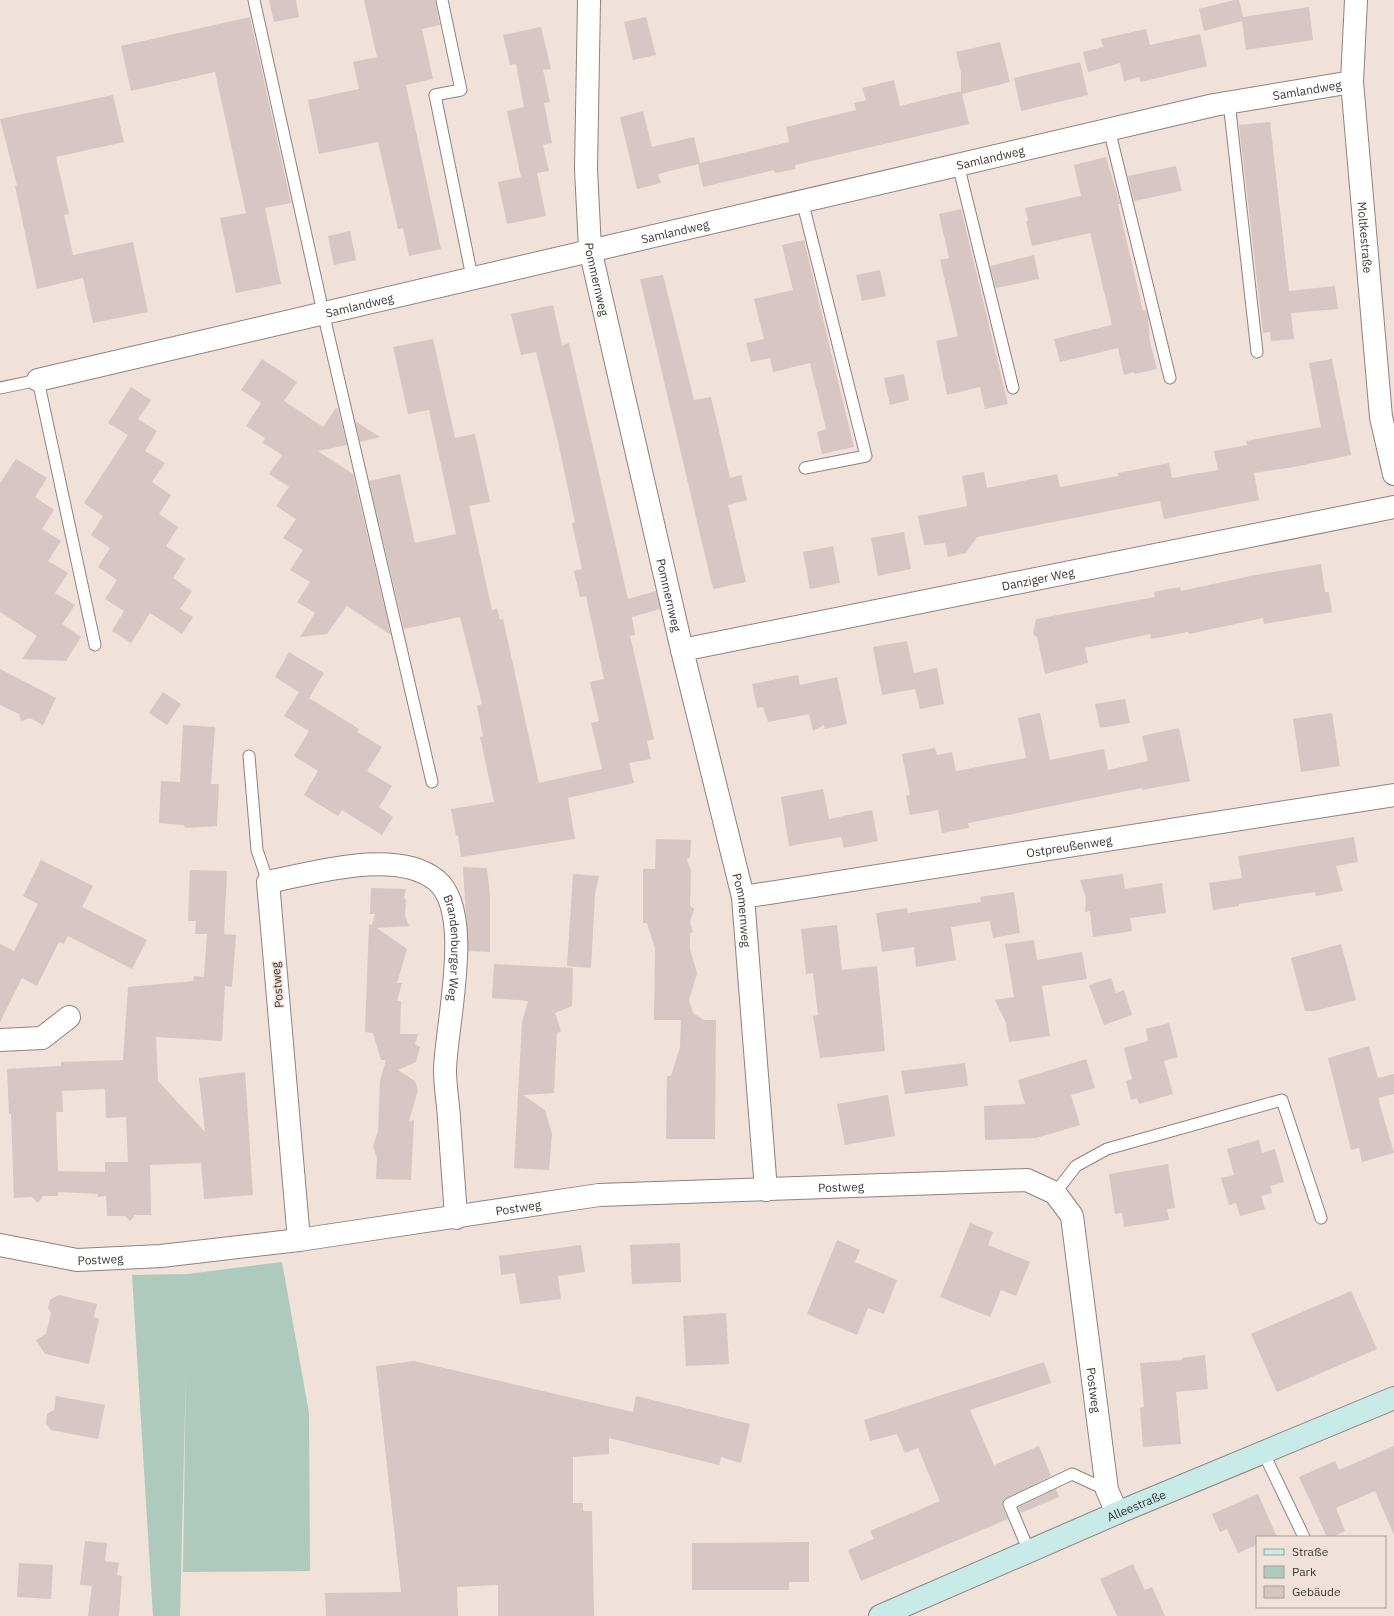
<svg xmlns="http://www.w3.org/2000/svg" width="1394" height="1616" font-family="'IBM Plex Sans',sans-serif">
<rect width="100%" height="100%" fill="#f0e1da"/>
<path fill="#aecabc" d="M 282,1262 L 309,1413 L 310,1571 L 183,1572 L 186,1371 L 180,1616 L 153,1616 L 132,1275 L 188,1274 Z"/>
<g fill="#d7c6c3" fill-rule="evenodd">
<path d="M 269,0 L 296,0 L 299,17 L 274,22 Z"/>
<path d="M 364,0 L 435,0 L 440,25 L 422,29 L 433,79 L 406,85 L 441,249 L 409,256 L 403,228 L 398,229 L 378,142 L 319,154 L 308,100 L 359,89 L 353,62 L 377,57 Z"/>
<path d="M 1234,0 L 1239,0 L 1243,17 L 1309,7 L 1313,40 L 1246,50 L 1242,21 L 1204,31 L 1199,9 Z"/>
<path d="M 250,17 L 291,203 L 265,208 L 281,284 L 236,293 L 220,218 L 246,213 L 215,72 L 131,91 L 121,46 Z"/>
<path d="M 646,17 L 656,55 L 633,60 L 624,22 Z"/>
<path d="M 541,27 L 551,69 L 543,70 L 550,102 L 544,103 L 552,143 L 543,145 L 549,171 L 537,173 L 546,216 L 507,224 L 498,182 L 521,177 L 507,111 L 524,107 L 516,64 L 510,65 L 503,35 Z"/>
<path d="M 1146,29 L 1150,45 L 1200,34 L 1207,66 L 1141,82 L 1139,77 L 1124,81 L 1120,63 L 1088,72 L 1083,52 L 1103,47 L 1101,39 Z"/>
<path d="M 1000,42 L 1010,82 L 962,94 L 969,124 L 795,165 L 796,169 L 786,171 L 775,173 L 774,170 L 703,187 L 698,164 L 658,174 L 661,183 L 637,189 L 620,117 L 643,111 L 652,147 L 694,137 L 700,163 L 789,142 L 786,127 L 856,110 L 854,103 L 866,100 L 862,88 L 894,80 L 900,106 L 961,91 L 961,73 L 956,52 Z"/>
<path d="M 1080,62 L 1088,95 L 1021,111 L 1014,78 Z"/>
<path d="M 113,95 L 124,142 L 56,157 L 69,214 L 64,215 L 73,255 L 133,242 L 148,312 L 93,323 L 83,278 L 37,289 L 15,186 L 17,185 L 0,119 Z"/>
<path d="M 1270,122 L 1289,291 L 1335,286 L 1338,309 L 1291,313 L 1294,339 L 1271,341 L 1270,332 L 1263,333 L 1239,125 Z"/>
<path d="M 1106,157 L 1120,204 L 1118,204 L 1143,311 L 1146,310 L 1148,316 L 1150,342 L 1157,369 L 1134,374 L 1134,372 L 1124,375 L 1118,348 L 1060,362 L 1054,339 L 1112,325 L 1090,233 L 1032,246 L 1026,221 L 1028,221 L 1025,208 L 1081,196 L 1074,165 Z"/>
<path d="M 1176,166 L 1182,191 L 1134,201 L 1128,176 Z"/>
<path d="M 961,209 L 1008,404 L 985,409 L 980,387 L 947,395 L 936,341 L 958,336 L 940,260 L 949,258 L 939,214 Z"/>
<path d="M 350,231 L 356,260 L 334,265 L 328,236 Z"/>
<path d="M 804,240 L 854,447 L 822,454 L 817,432 L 826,429 L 810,363 L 773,372 L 770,358 L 751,362 L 746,343 L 764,339 L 754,299 L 793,290 L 782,245 Z"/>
<path d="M 1034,255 L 1039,279 L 996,288 L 990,266 Z"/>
<path d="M 880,270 L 886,296 L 862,301 L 856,275 Z"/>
<path d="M 663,275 L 694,400 L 711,397 L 730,478 L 741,475 L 747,500 L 728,505 L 746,582 L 714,589 L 712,585 L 640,279 Z"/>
<path d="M 553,305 L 562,345 L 569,343 L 628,599 L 656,591 L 660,609 L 632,617 L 635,635 L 630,636 L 654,739 L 647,741 L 651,759 L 629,763 L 634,783 L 568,798 L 575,839 L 461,857 L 458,835 L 456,836 L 451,809 L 494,802 L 480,737 L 483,736 L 477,706 L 482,704 L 460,617 L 404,629 L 369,481 L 400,474 L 415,543 L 456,534 L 429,410 L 408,414 L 393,347 L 433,339 L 455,438 L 475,434 L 490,502 L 469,506 L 492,610 L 497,609 L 500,620 L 503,619 L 539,783 L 602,769 L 591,723 L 599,721 L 590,682 L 604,679 L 586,596 L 580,597 L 574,571 L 582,569 L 572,523 L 575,522 L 557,437 L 536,352 L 521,355 L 511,314 Z"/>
<path d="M 262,359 L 297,382 L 284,401 L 323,427 L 336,408 L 338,409 L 347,445 L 318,451 L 353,474 L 391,635 L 347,606 L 327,634 L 300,637 L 315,613 L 297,602 L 310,582 L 290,570 L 303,550 L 283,538 L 296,519 L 276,506 L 289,487 L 269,474 L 282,455 L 263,443 L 265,438 L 246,426 L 261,403 L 241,390 Z"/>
<path d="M 1332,359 L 1351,455 L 1294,467 L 1254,473 L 1259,500 L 1164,519 L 1160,501 L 977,537 L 966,553 L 948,557 L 945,543 L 924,545 L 918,516 L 967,506 L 962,476 L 984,472 L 987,488 L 1057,474 L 1060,487 L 1118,476 L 1118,473 L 1169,463 L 1172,478 L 1218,470 L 1214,451 L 1247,445 L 1246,441 L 1321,427 L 1309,363 Z"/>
<path d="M 904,374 L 909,400 L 890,405 L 884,378 Z"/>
<path d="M 131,387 L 151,400 L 138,419 L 157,431 L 145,451 L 165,463 L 152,482 L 171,495 L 159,514 L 178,527 L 166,546 L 185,559 L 173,578 L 192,591 L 180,609 L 193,617 L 182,634 L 150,613 L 131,643 L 112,631 L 124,611 L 105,599 L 117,580 L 98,567 L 110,548 L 91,535 L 103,516 L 84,503 L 128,435 L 108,423 Z"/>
<path d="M 355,421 L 380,437 L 360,442 Z"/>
<path d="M 16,459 L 47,478 L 35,497 L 54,510 L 42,529 L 61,541 L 48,561 L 68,573 L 55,593 L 75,605 L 62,624 L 81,637 L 66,661 L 22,659 L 37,636 L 0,612 L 0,483 Z"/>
<path d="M 904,532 L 911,569 L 878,576 L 871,538 Z"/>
<path d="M 833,546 L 840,583 L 810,589 L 803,552 Z"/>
<path d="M 1321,564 L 1325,592 L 1329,592 L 1332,612 L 1264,624 L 1263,618 L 1189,634 L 1188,632 L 1151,639 L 1150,634 L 1085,648 L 1088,663 L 1045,674 L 1037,637 L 1033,634 L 1036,619 L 1155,597 L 1154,592 L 1168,589 L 1180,587 L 1181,591 L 1255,575 Z"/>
<path d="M 907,641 L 914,673 L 937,668 L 944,704 L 920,709 L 915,689 L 882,695 L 873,647 Z"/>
<path d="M 289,652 L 324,673 L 309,698 L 359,729 L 357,732 L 382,747 L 367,771 L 392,786 L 379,807 L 393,817 L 382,835 L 342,810 L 338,816 L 304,795 L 318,771 L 294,756 L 309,731 L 284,716 L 299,692 L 275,677 Z"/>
<path d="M 0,669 L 56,698 L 43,725 L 30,718 L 21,721 L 19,714 L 0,705 Z"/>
<path d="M 798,675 L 800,685 L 837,677 L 847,724 L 825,729 L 824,725 L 813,731 L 809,714 L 768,722 L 763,707 L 757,708 L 752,684 Z"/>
<path d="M 163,692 L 181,704 L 167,725 L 149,713 Z"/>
<path d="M 1125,699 L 1130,723 L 1100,728 L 1095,704 Z"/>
<path d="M 1040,713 L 1050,760 L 1104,749 L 1108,770 L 1148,761 L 1142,736 L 1179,728 L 1190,781 L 1142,790 L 1142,788 L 968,823 L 969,828 L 942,833 L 938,810 L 910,815 L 906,796 L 910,795 L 902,754 L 935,748 L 937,755 L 952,752 L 956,771 L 1026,758 L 1018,718 Z"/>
<path d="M 1332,713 L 1340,766 L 1301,772 L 1293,719 Z"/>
<path d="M 183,725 L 215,727 L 211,784 L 219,784 L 217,826 L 186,828 L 183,825 L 159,823 L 161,781 L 180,782 Z"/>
<path d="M 823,789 L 829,819 L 872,810 L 878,841 L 844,848 L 841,837 L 789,846 L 781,797 Z"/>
<path d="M 1354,837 L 1358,862 L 1336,866 L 1343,891 L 1316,896 L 1315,892 L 1239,904 L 1239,906 L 1213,910 L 1209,883 L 1242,878 L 1238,856 Z"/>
<path d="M 656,839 L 691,840 L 690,857 L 687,859 L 690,869 L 691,868 L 690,906 L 694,909 L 690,922 L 693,932 L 690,933 L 690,949 L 697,973 L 689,1000 L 693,1013 L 704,1020 L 716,1020 L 715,1139 L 666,1139 L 667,1076 L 671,1076 L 680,1047 L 681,1020 L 654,1020 L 655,949 L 647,923 L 643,923 L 643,869 L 655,869 Z"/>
<path d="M 41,860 L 93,886 L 82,907 L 147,940 L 132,969 L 68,936 L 64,944 L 59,942 L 37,986 L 22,978 L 0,1022 L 0,944 L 14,951 L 38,904 L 23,896 Z"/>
<path d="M 463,867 L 487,868 L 490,895 L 490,952 L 468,951 Z"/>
<path d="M 190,870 L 227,871 L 224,934 L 236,935 L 232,987 L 225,986 L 222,1041 L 156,1037 L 158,1081 L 205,1132 L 199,1078 L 245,1072 L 253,1195 L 204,1199 L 201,1163 L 150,1165 L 151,1215 L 135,1215 L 130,1221 L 125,1216 L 107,1216 L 106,1196 L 98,1197 L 98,1194 L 58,1192 L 58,1196 L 43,1196 L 38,1203 L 32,1197 L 14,1198 L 11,1114 L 9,1114 L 7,1069 L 61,1066 L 61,1062 L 123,1060 L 128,987 L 193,981 L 194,976 L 204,977 L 207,934 L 195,934 L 196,921 L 188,921 ZM 105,1089 L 106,1118 L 126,1117 L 128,1162 L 105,1162 L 105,1172 L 58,1171 L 56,1112 L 63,1112 L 62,1091 Z"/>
<path d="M 573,874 L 599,876 L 595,894 L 591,968 L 567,966 Z"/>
<path d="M 1123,874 L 1125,889 L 1162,883 L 1166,913 L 1130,918 L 1132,931 L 1093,937 L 1090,911 L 1085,912 L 1086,898 L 1080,880 Z"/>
<path d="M 371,888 L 406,889 L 404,898 L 406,900 L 405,915 L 409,926 L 377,928 L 407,949 L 397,983 L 402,983 L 397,1001 L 401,1001 L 400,1034 L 418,1034 L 415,1044 L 420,1047 L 416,1062 L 398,1070 L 415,1081 L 418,1090 L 409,1121 L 414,1120 L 411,1180 L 376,1179 L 377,1158 L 373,1146 L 378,1131 L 380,1081 L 386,1060 L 381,1060 L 373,1033 L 365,1032 L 369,924 L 372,925 L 375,914 L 370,914 Z"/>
<path d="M 1014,892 L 1020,933 L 993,938 L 990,921 L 951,927 L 956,960 L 916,967 L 914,947 L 882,952 L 876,913 L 907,908 L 908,913 L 981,902 L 980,897 Z"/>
<path d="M 837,925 L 842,970 L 877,966 L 885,1051 L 820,1058 L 813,1016 L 818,1015 L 813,973 L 806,974 L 801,929 Z"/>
<path d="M 1034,940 L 1037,960 L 1082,952 L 1087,979 L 1042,986 L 1050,1036 L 1009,1042 L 1006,1023 L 995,1000 L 1014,997 L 1005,944 Z"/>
<path d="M 1341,944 L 1356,1000 L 1314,1011 L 1305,1011 L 1291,958 Z"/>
<path d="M 494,964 L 573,968 L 572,1006 L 555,1013 L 561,1031 L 557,1033 L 554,1093 L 523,1095 L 545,1110 L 552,1134 L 549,1170 L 514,1168 L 522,1022 L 528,1001 L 492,998 Z"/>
<path d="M 1111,978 L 1116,993 L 1124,990 L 1132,1015 L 1104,1025 L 1089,985 Z"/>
<path d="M 1169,1023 L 1178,1057 L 1164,1061 L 1173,1094 L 1139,1104 L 1137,1098 L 1131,1100 L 1126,1081 L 1132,1079 L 1124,1048 L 1148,1041 L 1146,1029 Z"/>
<path d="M 1369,1046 L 1378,1078 L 1394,1074 L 1394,1094 L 1378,1098 L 1394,1153 L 1362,1162 L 1359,1148 L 1351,1150 L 1328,1058 Z"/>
<path d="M 1086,1059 L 1095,1088 L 1071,1095 L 1080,1125 L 1036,1138 L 985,1140 L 984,1106 L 1025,1104 L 1018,1080 Z"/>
<path d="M 965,1063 L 968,1086 L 905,1094 L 901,1071 Z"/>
<path d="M 888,1095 L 895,1136 L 845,1145 L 837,1104 Z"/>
<path d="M 1259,1140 L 1262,1153 L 1275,1149 L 1284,1182 L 1270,1186 L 1272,1193 L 1261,1196 L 1265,1209 L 1240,1216 L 1236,1203 L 1229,1205 L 1221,1178 L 1234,1175 L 1227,1149 Z"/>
<path d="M 1168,1164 L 1175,1208 L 1167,1209 L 1169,1220 L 1124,1227 L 1122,1213 L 1115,1214 L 1109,1174 Z"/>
<path d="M 970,1223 L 993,1232 L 988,1245 L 1030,1262 L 1016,1296 L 1001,1290 L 990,1317 L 940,1297 Z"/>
<path d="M 837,1240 L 860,1250 L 855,1262 L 897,1280 L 884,1314 L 868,1308 L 857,1335 L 807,1314 Z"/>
<path d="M 680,1243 L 681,1282 L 632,1284 L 630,1245 Z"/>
<path d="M 581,1245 L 585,1272 L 558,1276 L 561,1299 L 520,1304 L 515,1273 L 501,1275 L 499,1256 Z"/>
<path d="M 1351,1291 L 1377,1349 L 1277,1392 L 1251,1334 Z"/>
<path d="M 59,1295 L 97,1304 L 94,1317 L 99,1319 L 89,1364 L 45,1354 L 36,1340 L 46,1334 L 51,1313 L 48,1308 L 50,1300 Z"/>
<path d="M 726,1313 L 729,1364 L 686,1366 L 683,1316 Z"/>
<path d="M 1205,1355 L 1208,1389 L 1176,1392 L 1181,1444 L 1143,1447 L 1140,1408 L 1144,1407 L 1140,1363 L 1182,1360 L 1182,1358 Z"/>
<path d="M 414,1361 L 633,1412 L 636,1396 L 750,1424 L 741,1463 L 721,1457 L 719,1465 L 609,1438 L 609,1454 L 573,1457 L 573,1503 L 583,1503 L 583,1511 L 592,1511 L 594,1616 L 498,1616 L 498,1585 L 457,1587 L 458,1616 L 326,1616 L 325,1593 L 401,1592 L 376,1366 Z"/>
<path d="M 1044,1362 L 1051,1383 L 970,1410 L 994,1465 L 1039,1446 L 1051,1476 L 1004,1500 L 1002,1506 L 1008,1519 L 861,1581 L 848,1550 L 874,1539 L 870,1531 L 940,1501 L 918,1448 L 905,1453 L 897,1434 L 870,1441 L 864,1420 Z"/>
<path d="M 56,1396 L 105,1405 L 98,1439 L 51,1430 L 46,1423 L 47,1414 L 54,1410 Z"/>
<path d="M 1394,1446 L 1394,1535 L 1375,1491 L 1336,1508 L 1345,1531 L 1332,1537 L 1327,1537 L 1299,1477 L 1335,1461 L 1339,1470 Z"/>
<path d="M 1056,1489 L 1059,1497 L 1021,1513 L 1018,1507 Z"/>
<path d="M 1258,1494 L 1277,1537 L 1257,1537 L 1257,1545 L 1238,1553 L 1227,1529 L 1220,1532 L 1212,1514 Z"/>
<path d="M 85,1541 L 107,1543 L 105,1561 L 119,1563 L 117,1575 L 122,1576 L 119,1616 L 88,1616 L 92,1586 L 80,1585 Z"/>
<path d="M 809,1542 L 809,1582 L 789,1582 L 789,1590 L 692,1590 L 692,1543 Z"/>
<path d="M 19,1563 L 53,1565 L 51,1599 L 17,1597 Z"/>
<path d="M 1133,1564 L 1145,1590 L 1152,1587 L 1165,1616 L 1117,1616 L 1100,1579 Z"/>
</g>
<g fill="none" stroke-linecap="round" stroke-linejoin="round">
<g stroke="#90827c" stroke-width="13">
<g id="lane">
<path d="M 254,0 L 323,312 L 432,782"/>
<path d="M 442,0 L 461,90 L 435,95 L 472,277"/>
<path d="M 1229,102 L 1257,352"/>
<path d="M 1109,129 L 1170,378"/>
<path d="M 958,164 L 1013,388"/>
<path d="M 802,200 L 866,456 L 805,468"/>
<path d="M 0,388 L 38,380 L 95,645"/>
<path d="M 249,756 L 257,850 L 268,882"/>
<path d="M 1055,1193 L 1076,1166 L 1107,1149 L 1282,1100 L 1321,1218"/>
<path d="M 1263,1452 L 1304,1537"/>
<path d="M 1029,1551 L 1009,1504 L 1072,1474 L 1107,1490"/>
</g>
</g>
<g stroke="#90827c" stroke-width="24">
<g id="street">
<path id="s1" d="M 589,0 L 586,169 L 590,249 L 682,650 L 743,897 L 766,1190"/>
<path id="s2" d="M 1356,0 L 1352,82 L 1381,417 L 1394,474"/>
<path id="s3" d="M 38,380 L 1214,105 L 1352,82"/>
<path id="s4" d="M 682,650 L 1394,507"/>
<path id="s5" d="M 743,897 L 1394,795"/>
<path d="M 0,1040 L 42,1038 L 69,1017"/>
<path id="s6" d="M 299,1240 L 268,882 C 314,873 396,848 436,880 C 475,911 446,1024 445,1070 C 445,1086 448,1102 449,1118 C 451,1151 454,1184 456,1218"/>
<path id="s7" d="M 0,1245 L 77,1260 L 161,1256 L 299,1240 L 599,1195 L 1027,1180 L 1055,1193 L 1072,1216 L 1107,1490 L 1117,1513"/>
</g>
</g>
<g stroke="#90827c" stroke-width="24">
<g id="secondary">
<path id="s8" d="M 880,1616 L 1117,1513 L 1394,1398"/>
</g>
</g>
<use href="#lane" stroke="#fff" stroke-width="11"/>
<use href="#street" stroke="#fff" stroke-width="22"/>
<use href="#secondary" stroke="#c8ebe7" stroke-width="22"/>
</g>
<g text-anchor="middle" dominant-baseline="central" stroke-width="3" stroke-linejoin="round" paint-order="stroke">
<g font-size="12" fill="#3d3734" stroke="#f0e1da">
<text stroke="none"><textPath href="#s3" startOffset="1302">Samlandweg</textPath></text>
<text stroke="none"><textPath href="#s3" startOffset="978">Samlandweg</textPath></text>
<text stroke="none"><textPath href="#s3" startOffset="654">Samlandweg</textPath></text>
<text stroke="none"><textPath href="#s2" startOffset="238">Moltkestraße</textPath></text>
<text stroke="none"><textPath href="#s1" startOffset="280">Pommernweg</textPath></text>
<text stroke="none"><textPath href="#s3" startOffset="330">Samlandweg</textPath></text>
<text stroke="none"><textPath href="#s4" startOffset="363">Danziger Weg</textPath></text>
<text stroke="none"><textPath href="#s1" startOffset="604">Pommernweg</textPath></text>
<text stroke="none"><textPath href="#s5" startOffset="330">Ostpreußenweg</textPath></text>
<text stroke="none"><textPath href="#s1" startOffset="928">Pommernweg</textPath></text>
<text stroke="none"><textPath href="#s6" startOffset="605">Brandenburger Weg</textPath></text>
<text transform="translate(277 985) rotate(-95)">Postweg</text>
<text stroke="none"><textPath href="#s7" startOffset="847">Postweg</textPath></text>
<text stroke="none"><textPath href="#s7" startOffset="523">Postweg</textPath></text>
<text stroke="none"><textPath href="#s7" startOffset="102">Postweg</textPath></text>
<text stroke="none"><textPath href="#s7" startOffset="1268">Postweg</textPath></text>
<text stroke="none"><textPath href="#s8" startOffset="279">Alleestraße</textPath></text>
</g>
</g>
<rect x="1256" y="1536" width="130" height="72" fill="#f0e1da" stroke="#a89d98"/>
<rect x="1264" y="1549" width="20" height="6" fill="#c8ebe7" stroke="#a89d98"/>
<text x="1292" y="1556" font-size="12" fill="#3d3734">Straße</text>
<rect x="1264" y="1566" width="20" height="12" fill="#aecabc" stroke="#a89d98"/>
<text x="1292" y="1576" font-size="12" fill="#3d3734">Park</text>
<rect x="1264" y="1586" width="20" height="12" fill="#d7c6c3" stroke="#a89d98"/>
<text x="1292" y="1596" font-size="12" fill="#3d3734">Gebäude</text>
</svg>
